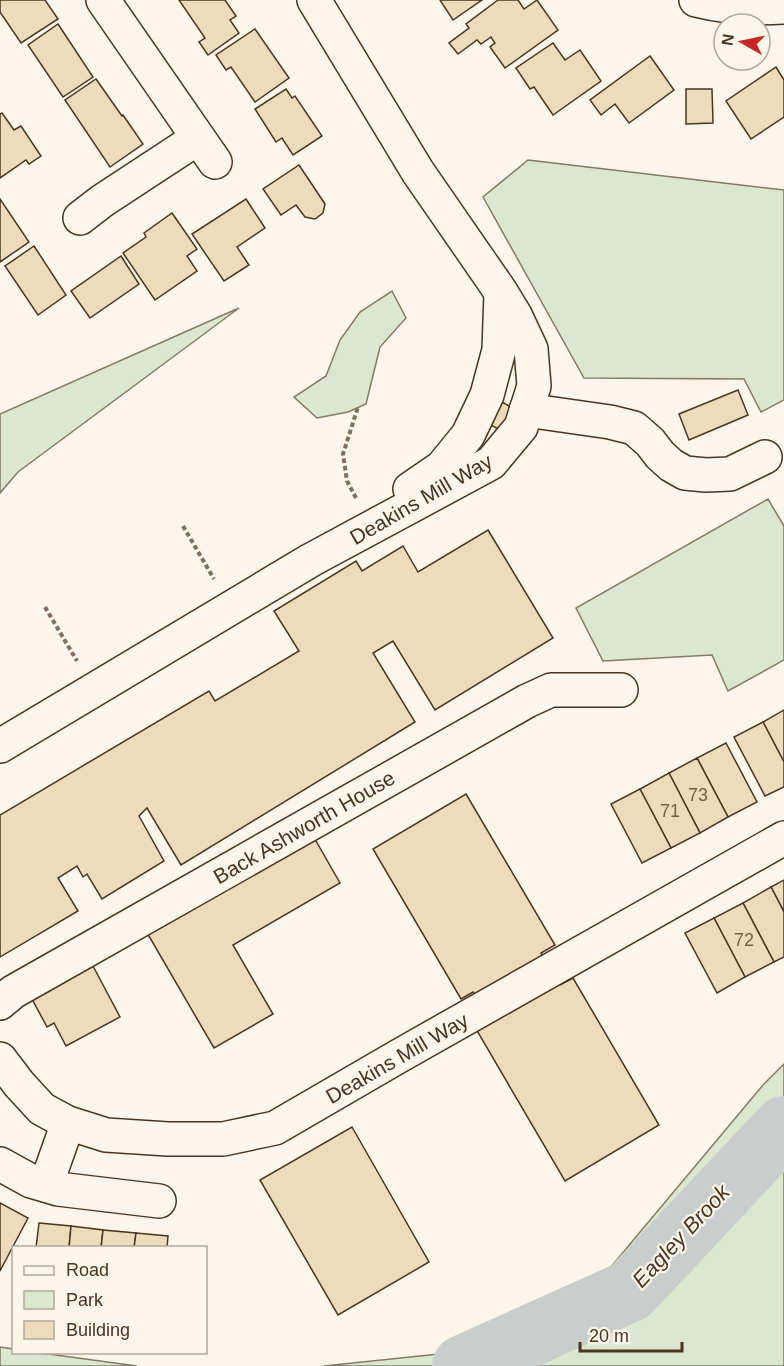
<svg xmlns="http://www.w3.org/2000/svg" width="784" height="1366" font-family="Arial,sans-serif">
<rect width="100%" height="100%" fill="#fbf6e9"/>
<g fill="#dce7d0" stroke="#887966" stroke-width="1.5">
<path d="M 528,160 L 784,190 L 784,400 L 761,412 L 744,379 L 584,378 L 483,197 Z"/>
<path d="M 392,291 L 406,318 L 380,347 L 366,404 L 348,412 L 317,418 L 294,397 L 326,376 L 340,340 L 360,312 Z"/>
<path d="M 239,308 L 18,472 L 0,493 L 0,414 Z"/>
<path d="M 768,499 L 784,526 L 784,660 L 728,691 L 712,655 L 603,661 L 576,608 Z"/>
<path d="M 784,1064 L 784,1366 L 324,1366 L 439,1354 L 605,1274 L 763,1085 Z"/>
<path d="M 0,1347 L 13,1349 L 14,1352 L 41,1353 L 137,1366 L 0,1366 Z"/>
</g>
<g fill="none" stroke-linecap="round" stroke-linejoin="round">
<path stroke="#c9cecd" stroke-width="62" d="M 463,1366 L 630,1291 L 784,1127"/>
</g>
<g fill="#ecdcbc" stroke="#4a3520" stroke-width="1.5">
<path d="M 0,0 L 45,0 L 58,19 L 21,43 L 0,12 Z"/>
<path d="M 179,0 L 225,0 L 236,16 L 230,20 L 239,33 L 208,55 L 199,42 L 205,38 Z"/>
<path d="M 440,0 L 482,0 L 453,20 Z"/>
<path d="M 498,0 L 518,0 L 524,9 L 537,0 L 558,30 L 505,68 L 490,47 L 495,43 L 491,37 L 481,44 L 477,40 L 458,54 L 449,43 L 469,28 L 466,24 Z"/>
<path d="M 58,24 L 93,77 L 63,97 L 28,45 Z"/>
<path d="M 255,29 L 289,78 L 255,102 L 231,67 L 226,70 L 216,55 Z"/>
<path d="M 553,43 L 565,60 L 580,50 L 601,81 L 553,115 L 534,87 L 530,89 L 516,68 Z"/>
<path d="M 650,56 L 674,90 L 629,123 L 615,104 L 601,115 L 590,100 Z"/>
<path d="M 776,67 L 784,80 L 784,117 L 751,139 L 726,101 Z"/>
<path d="M 96,79 L 122,116 L 123,115 L 143,144 L 110,167 L 65,100 Z"/>
<path d="M 286,89 L 292,98 L 295,96 L 322,136 L 293,155 L 282,138 L 276,142 L 255,109 Z"/>
<path d="M 686,89 L 712,89 L 713,123 L 686,124 Z"/>
<path d="M 2,113 L 14,130 L 21,126 L 41,156 L 29,164 L 26,160 L 0,178 L 0,114 Z"/>
<path d="M 299,165 L 325,204 L 323,213 L 315,219 L 305,217 L 296,205 L 281,215 L 263,189 Z"/>
<path d="M 0,199 L 29,242 L 0,262 Z"/>
<path d="M 246,199 L 265,228 L 237,247 L 249,265 L 224,281 L 192,234 Z"/>
<path d="M 172,213 L 197,249 L 187,256 L 197,271 L 155,300 L 123,253 L 146,237 L 144,233 Z"/>
<path d="M 34,246 L 66,295 L 38,315 L 5,266 Z"/>
<path d="M 121,256 L 139,284 L 90,318 L 71,291 Z"/>
<path d="M 738,390 L 748,415 L 689,440 L 679,414 Z"/>
<path d="M 497,399 L 514,409 L 502,431 L 485,422 Z"/>
<path d="M 488,530 L 553,638 L 435,710 L 393,641 L 373,653 L 415,722 L 181,865 L 147,808 L 139,816 L 164,861 L 102,899 L 87,874 L 83,877 L 77,866 L 58,878 L 78,911 L 0,957 L 0,815 L 209,691 L 215,701 L 299,651 L 274,611 L 356,561 L 362,571 L 403,546 L 418,572 Z"/>
<path d="M 784,710 L 784,762 L 763,722 Z"/>
<path d="M 763,722 L 784,762 L 784,787 L 765,796 L 734,737 Z"/>
<path d="M 726,743 L 757,802 L 728,817 L 697,758 Z"/>
<path d="M 697,758 L 728,817 L 700,833 L 669,773 Z"/>
<path d="M 669,773 L 700,833 L 671,848 L 640,789 Z"/>
<path d="M 640,789 L 671,848 L 642,863 L 611,804 Z"/>
<path d="M 466,794 L 555,945 L 541,953 L 551,969 L 483,1008 L 473,992 L 461,999 L 373,849 Z"/>
<path d="M 312,834 L 340,883 L 233,945 L 273,1014 L 214,1048 L 146,931 Z"/>
<path d="M 784,880 L 784,912 L 771,887 Z"/>
<path d="M 771,887 L 784,912 L 784,957 L 774,962 L 743,903 Z"/>
<path d="M 743,903 L 774,962 L 745,977 L 714,918 Z"/>
<path d="M 714,918 L 745,977 L 717,993 L 685,933 Z"/>
<path d="M 93,966 L 120,1017 L 66,1046 L 54,1023 L 47,1027 L 32,999 Z"/>
<path d="M 551,969 L 560,985 L 573,978 L 659,1125 L 565,1181 L 476,1029 Z"/>
<path d="M 352,1127 L 429,1262 L 338,1315 L 260,1180 Z"/>
<path d="M 0,1203 L 28,1218 L 0,1271 Z"/>
<path d="M 39,1223 L 71,1226 L 69,1248 L 36,1248 Z"/>
<path d="M 71,1226 L 103,1230 L 101,1248 L 69,1248 Z"/>
<path d="M 103,1230 L 136,1233 L 134,1248 L 101,1248 Z"/>
<path d="M 136,1233 L 168,1236 L 167,1248 L 134,1248 Z"/>
</g>
<g fill="none" stroke-linecap="round" stroke-linejoin="round">
<g stroke="#4a3520" stroke-width="36">
<g id="minor">
<path d="M 103,0 L 215,162"/>
<path d="M 696,0 C 724,7 755,9 784,7"/>
<path d="M 80,218 L 102,201 L 198,138"/>
<path d="M 526,410 L 610,422 L 634,428 L 650,442 L 660,455 L 671,465 L 685,473 L 706,475 L 730,474 L 765,457"/>
<path d="M 410,489 L 442,467 L 468,435 L 487,395 L 499,350 L 501,293"/>
<path d="M 0,746 L 311,560 L 491,463 L 521,427 L 534,386 L 531,349 L 515,315 L 501,292 L 418,172 L 314,0"/>
<path d="M 0,1003 L 13,992 L 527,701 L 551,690 L 621,690"/>
<path d="M 0,1059 L 19,1084 L 42,1109 L 68,1123 L 106,1135 L 168,1139 L 223,1139 L 275,1128 L 399,1056 L 784,838"/>
<path d="M 0,1164 L 31,1181 L 58,1189 L 159,1201"/>
<path d="M 46,1185 L 68,1123"/>
</g>
</g>
<g stroke="#7f6f5c" stroke-width="4" stroke-dasharray="4.5 3" stroke-linecap="butt">
<path d="M 356,498 L 347,481 L 343,454 L 358,407"/>
<path d="M 183,526 L 214,579"/>
<path d="M 45,607 L 77,661"/>
</g>
<use href="#minor" stroke="#fbf6e9" stroke-width="33"/>
</g>
<g text-anchor="middle" dominant-baseline="central" stroke-width="4.5" stroke-linejoin="round" paint-order="stroke">
<g font-size="18" fill="#725f47">
<text x="698" y="795">73</text>
<text x="670" y="811">71</text>
<text x="744" y="940">72</text>
</g>
<g font-size="21" fill="#4a3520" stroke="#fbf6e9">
<text transform="translate(421 499) rotate(-30)">Deakins Mill Way</text>
<text transform="translate(304 827) rotate(-30)">Back Ashworth House</text>
<text transform="translate(397 1058) rotate(-30)">Deakins Mill Way</text>
</g>
<g font-size="22" font-style="italic" fill="#4a3520" stroke="#fbf6e9">
<text transform="translate(681 1236) rotate(-47)">Eagley Brook</text>
</g>
</g>
<rect x="12" y="1246" width="195" height="108" fill="#fbf6e9" stroke="#b4a999" stroke-width="1.5"/>
<rect x="24" y="1266" width="30" height="9" fill="#fbf6e9" stroke="#b4a999" stroke-width="1.5"/>
<text x="66" y="1276" font-size="18" fill="#4a3520">Road</text>
<rect x="24" y="1291" width="30" height="18" fill="#dce7d0" stroke="#b4a999" stroke-width="1.5"/>
<text x="66" y="1306" font-size="18" fill="#4a3520">Park</text>
<rect x="24" y="1321" width="30" height="18" fill="#ecdcbc" stroke="#b4a999" stroke-width="1.5"/>
<text x="66" y="1336" font-size="18" fill="#4a3520">Building</text>
<g transform="translate(742 42) rotate(279)"><circle r="28" fill="#fbf6e9" stroke="#b4a999" stroke-width="1.5"/>
<path d="M0-4.5L10 22L0 15L-10 22Z" fill="#c62828"/>
<text y="-9" font-size="16" font-weight="bold" text-anchor="middle" fill="#4a3520">N</text>
</g>
<path d="M580 1342v9h102v-9" fill="none" stroke="#4a3520" stroke-width="3"/>
<text x="589" y="1342" font-size="18" fill="#4a3520" stroke="#fbf6e9" stroke-width="4.5" paint-order="stroke">20 m</text>
</svg>
